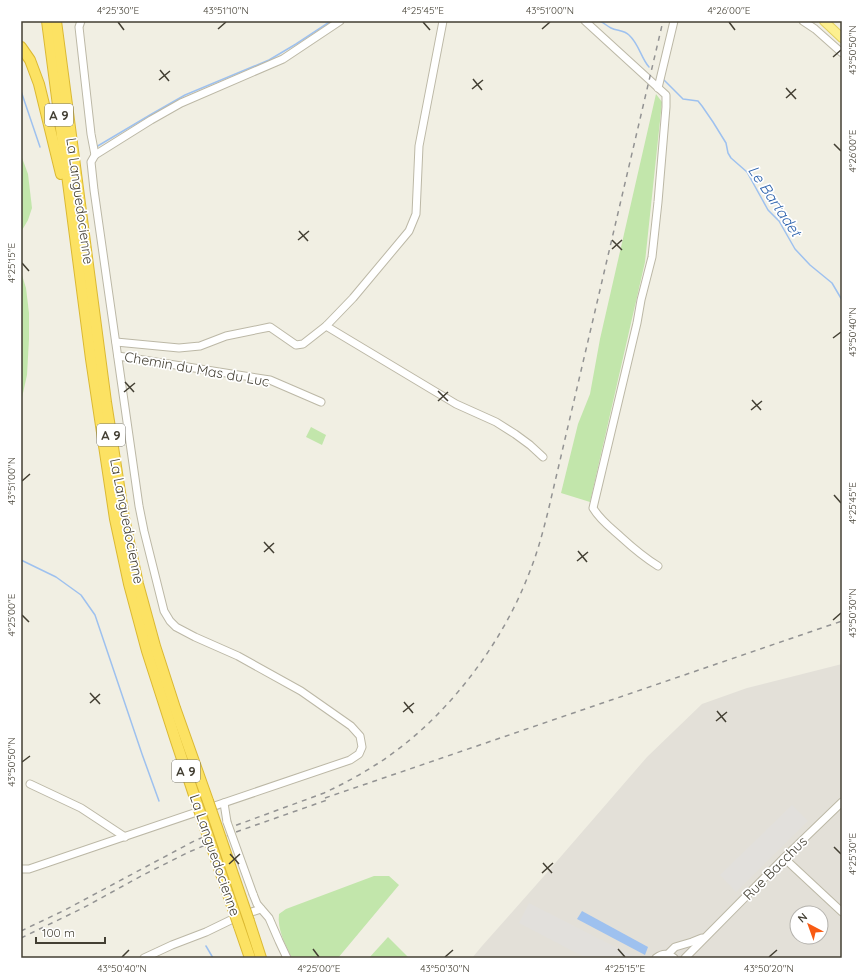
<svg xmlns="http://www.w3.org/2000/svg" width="863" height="979" font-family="Quicksand,sans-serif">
<rect width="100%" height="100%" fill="#f1efe3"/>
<path fill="#e3e0d8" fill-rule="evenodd" d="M 842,664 L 842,958 L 472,958 L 482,946 L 544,876 L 647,757 L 702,704 L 747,688 ZM 797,913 L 821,913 L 821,937 L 797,937 Z"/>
<g fill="#c2e6ab">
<path d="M 656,94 L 662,102 L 645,262 L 590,502 L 561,493 L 578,424 L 590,394 L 600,339 Z"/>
<path d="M 21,155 L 28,174 L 32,208 L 28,220 L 21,232 Z"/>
<path d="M 21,272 L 26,288 L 29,313 L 29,339 L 27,375 L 21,402 Z"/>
<path d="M 311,427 L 326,435 L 322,445 L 306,437 Z"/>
<path d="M 374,876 L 389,876 L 399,885 L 338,958 L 292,958 C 285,944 277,929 279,914 L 286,909 Z"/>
<path d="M 388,937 L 409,958 L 369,958 Z"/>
</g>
<g fill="#e2e0dc">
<path d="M 792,805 L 808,821 L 736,892 L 720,875 Z"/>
<path d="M 529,903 L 635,957 L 586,958 L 519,923 Z"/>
</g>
<path fill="#9ec1ef" d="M 582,911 L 648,947 L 645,955 L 577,919 Z"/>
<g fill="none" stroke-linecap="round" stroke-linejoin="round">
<g stroke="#9ec1ef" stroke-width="1.5">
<path d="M 600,21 C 604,23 607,26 611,28 C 617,31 624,30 629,35 C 639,44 641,58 649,67"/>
<path d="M 664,80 L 683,99 L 698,101 L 702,106 L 713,122 L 726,143 L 728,153 L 731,158 L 747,172 L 768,210 L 779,221 L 795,249 L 810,265 L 832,283 L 842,300"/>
<path d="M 21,91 L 40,147"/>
<path d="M 96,147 L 150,115 L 185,95 L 269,60 L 296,44 L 331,21"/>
<path d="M 21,560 L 56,577 L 81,595 L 95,615 L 142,754 L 159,801"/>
<path d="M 206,946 L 213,958"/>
</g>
<g stroke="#bcb8a6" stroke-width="9">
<g id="minor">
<path d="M 585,21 L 666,95 L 666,107 L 658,202 L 652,257 L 641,300 L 637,323 L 593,508 C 600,520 611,528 621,537 C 633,548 645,558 658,566"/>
<path d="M 803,21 L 815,29 L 842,53"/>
<path d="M 658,88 L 674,21"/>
<path d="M 95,155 L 151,120 L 181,103 L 283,59 L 340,21"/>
<path d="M 326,326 L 456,404 L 496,422 L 515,434 L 530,445 L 543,457"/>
<path d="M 116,342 L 179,348 L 200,346 L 226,336 L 270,327 L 296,345 L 303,344 L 326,326 L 353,298 L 409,231 L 416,214 L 419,146 L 443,21"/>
<path d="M 118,356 L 270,380 L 321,402"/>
<path d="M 30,784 L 81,808 L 125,837"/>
<path d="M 224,803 L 227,822"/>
<path d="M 784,858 L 842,912"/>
<path d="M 21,869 L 29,869 L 350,760 L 359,754 L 362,747 L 360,736 L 351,726 L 301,691 L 238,656 L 195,637 L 176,627 L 170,621 L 164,611 L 144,531 L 139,506 L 94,190 L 91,162 L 95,155 L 91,134 L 79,27 L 81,21"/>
<path d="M 253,894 L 257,904 L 269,918 L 279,941 L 287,958"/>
<path d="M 668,954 L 675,947 L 692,942 L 702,938"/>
<path d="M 144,958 L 172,945 L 206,932 L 239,916 L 261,909"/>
<path d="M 656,958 C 663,953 667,953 674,958"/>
<path d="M 685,958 L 784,858 L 842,802"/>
</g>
</g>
<g stroke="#e2d060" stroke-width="10">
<path id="major" d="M 824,21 L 842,38"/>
</g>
<g stroke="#dbb933" stroke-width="12">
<g id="highway">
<path d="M 47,21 L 91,359 L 115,519 L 129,584 L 147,651 L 175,738 L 197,804"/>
<path d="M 56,21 L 106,402 L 124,518 L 138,584 L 155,646 L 175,708 L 208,801"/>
<path d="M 21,47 L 30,60 L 39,84 L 61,174"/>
<path d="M 249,921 L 261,958"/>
<path d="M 239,926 L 250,958"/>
</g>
</g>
<use href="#minor" stroke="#fff" stroke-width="7"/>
<use href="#major" stroke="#fdf090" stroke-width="8"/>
<use href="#highway" stroke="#fce263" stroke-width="10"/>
<g stroke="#939393" stroke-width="1.5" stroke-dasharray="5 5" stroke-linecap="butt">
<path d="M 325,798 L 842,621"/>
<path d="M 21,931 L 65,910 L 196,840 L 324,793 C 343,784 360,775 377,764 C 443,722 500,648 528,576 C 540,547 547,516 554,486 L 663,21"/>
<path d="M 21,938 L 83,908 L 143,875 L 189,852 L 236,832 L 330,799"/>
</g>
<g stroke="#bcb8a6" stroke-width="9" stroke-linecap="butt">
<path id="minor-bridge" d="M 227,822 L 253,894"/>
</g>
<g stroke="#dbb933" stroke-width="12" stroke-linecap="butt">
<g id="highway-bridge">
<path d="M 208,801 L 249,921"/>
<path d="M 197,804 L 239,926"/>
</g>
</g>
<use href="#minor-bridge" stroke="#fff" stroke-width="7"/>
<use href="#highway-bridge" stroke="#fce263" stroke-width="10"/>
</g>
<path fill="none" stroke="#433f33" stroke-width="1.5" d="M 118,22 L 124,30M 423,22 L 430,30M 729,22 L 735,30M 218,29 L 226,22M 542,29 L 550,22M 833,57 L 841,50M 160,70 L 169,81M 473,79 L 482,90M 159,80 L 170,71M 786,88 L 796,99M 472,89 L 483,80M 786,98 L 796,89M 834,144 L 841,151M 299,231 L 308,241M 298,240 L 309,231M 612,240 L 622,250M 612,249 L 622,240M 22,263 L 29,271M 833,338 L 841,332M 125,382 L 134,392M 438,391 L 448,401M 124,392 L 135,383M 752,400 L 761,410M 438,401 L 448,392M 751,410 L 762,401M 22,481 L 30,474M 834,495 L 841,503M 264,542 L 274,553M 578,551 L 587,562M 264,552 L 274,543M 577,561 L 588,552M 22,615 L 29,622M 833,620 L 841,613M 90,693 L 100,704M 404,702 L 413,713M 90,703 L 100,694M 717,711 L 726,722M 403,712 L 414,703M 716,721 L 727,712M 22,762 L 30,756M 834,847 L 841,854M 230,854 L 239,864M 543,863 L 552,873M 229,864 L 240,854M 542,873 L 553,863M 313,949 L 319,957M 618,949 L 625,957M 122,957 L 129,950M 445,957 L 453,950M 769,957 L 777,950"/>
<g text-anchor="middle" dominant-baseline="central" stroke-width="3.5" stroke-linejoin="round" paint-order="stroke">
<g fill="#fff" stroke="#7b7970" stroke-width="1">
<rect x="45" y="104" width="28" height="22" rx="3"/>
<rect x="97" y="424" width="28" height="22" rx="3"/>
<rect x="172" y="760" width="28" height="22" rx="3"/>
</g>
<g font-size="13" font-weight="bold" fill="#433f33">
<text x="59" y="115">A 9</text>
<text x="111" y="435">A 9</text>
<text x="186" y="771">A 9</text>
</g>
<g font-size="14" fill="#433f33" stroke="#fff">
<text transform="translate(80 201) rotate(82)">La Languedocienne</text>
<text transform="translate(197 369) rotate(10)">Chemin du Mas du Luc</text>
<text transform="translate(127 521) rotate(79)">La Languedocienne</text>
<text transform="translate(215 855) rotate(71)">La Languedocienne</text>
<text transform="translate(775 868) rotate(-45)">Rue Bacchus</text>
</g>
<g font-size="15" font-style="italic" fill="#2e63ad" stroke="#fff">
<text transform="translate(775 201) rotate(56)">Le Bartadet</text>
</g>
</g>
<rect width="863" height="979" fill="none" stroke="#ffffff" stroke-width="44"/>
<g transform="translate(809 925) rotate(319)"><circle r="19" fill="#ffffff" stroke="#b4b2ad"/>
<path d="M0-3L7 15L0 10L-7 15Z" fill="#f85b13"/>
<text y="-6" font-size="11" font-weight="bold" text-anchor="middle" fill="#433f33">N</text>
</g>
<path d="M36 937v6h69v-6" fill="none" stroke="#433f33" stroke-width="2"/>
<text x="42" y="937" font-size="12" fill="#433f33" stroke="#ffffff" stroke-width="3" paint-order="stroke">100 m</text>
<rect x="22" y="22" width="819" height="935" fill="none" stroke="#433f33" stroke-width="1.5"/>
<g font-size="10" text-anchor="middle" fill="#433f33">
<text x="118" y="14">4°25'30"E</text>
<text x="226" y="14">43°51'10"N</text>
<text x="423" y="14">4°25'45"E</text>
<text x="550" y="14">43°51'00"N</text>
<text x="729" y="14">4°26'00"E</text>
<text transform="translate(852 50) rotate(-90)" y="4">43°50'50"N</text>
<text transform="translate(852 151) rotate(-90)" y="4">4°26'00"E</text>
<text transform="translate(11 263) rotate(-90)" y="4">4°25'15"E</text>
<text transform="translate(852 332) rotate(-90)" y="4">43°50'40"N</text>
<text transform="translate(11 481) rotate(-90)" y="4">43°51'00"N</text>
<text transform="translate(852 503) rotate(-90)" y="4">4°25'45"E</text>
<text transform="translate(852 613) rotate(-90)" y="4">43°50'30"N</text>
<text transform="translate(11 615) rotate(-90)" y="4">4°25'00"E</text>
<text transform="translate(11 762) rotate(-90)" y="4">43°50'50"N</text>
<text transform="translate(852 854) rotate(-90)" y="4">4°25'30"E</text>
<text x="122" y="972">43°50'40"N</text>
<text x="319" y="972">4°25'00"E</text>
<text x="445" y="972">43°50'30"N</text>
<text x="625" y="972">4°25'15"E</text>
<text x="769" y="972">43°50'20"N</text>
</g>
</svg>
